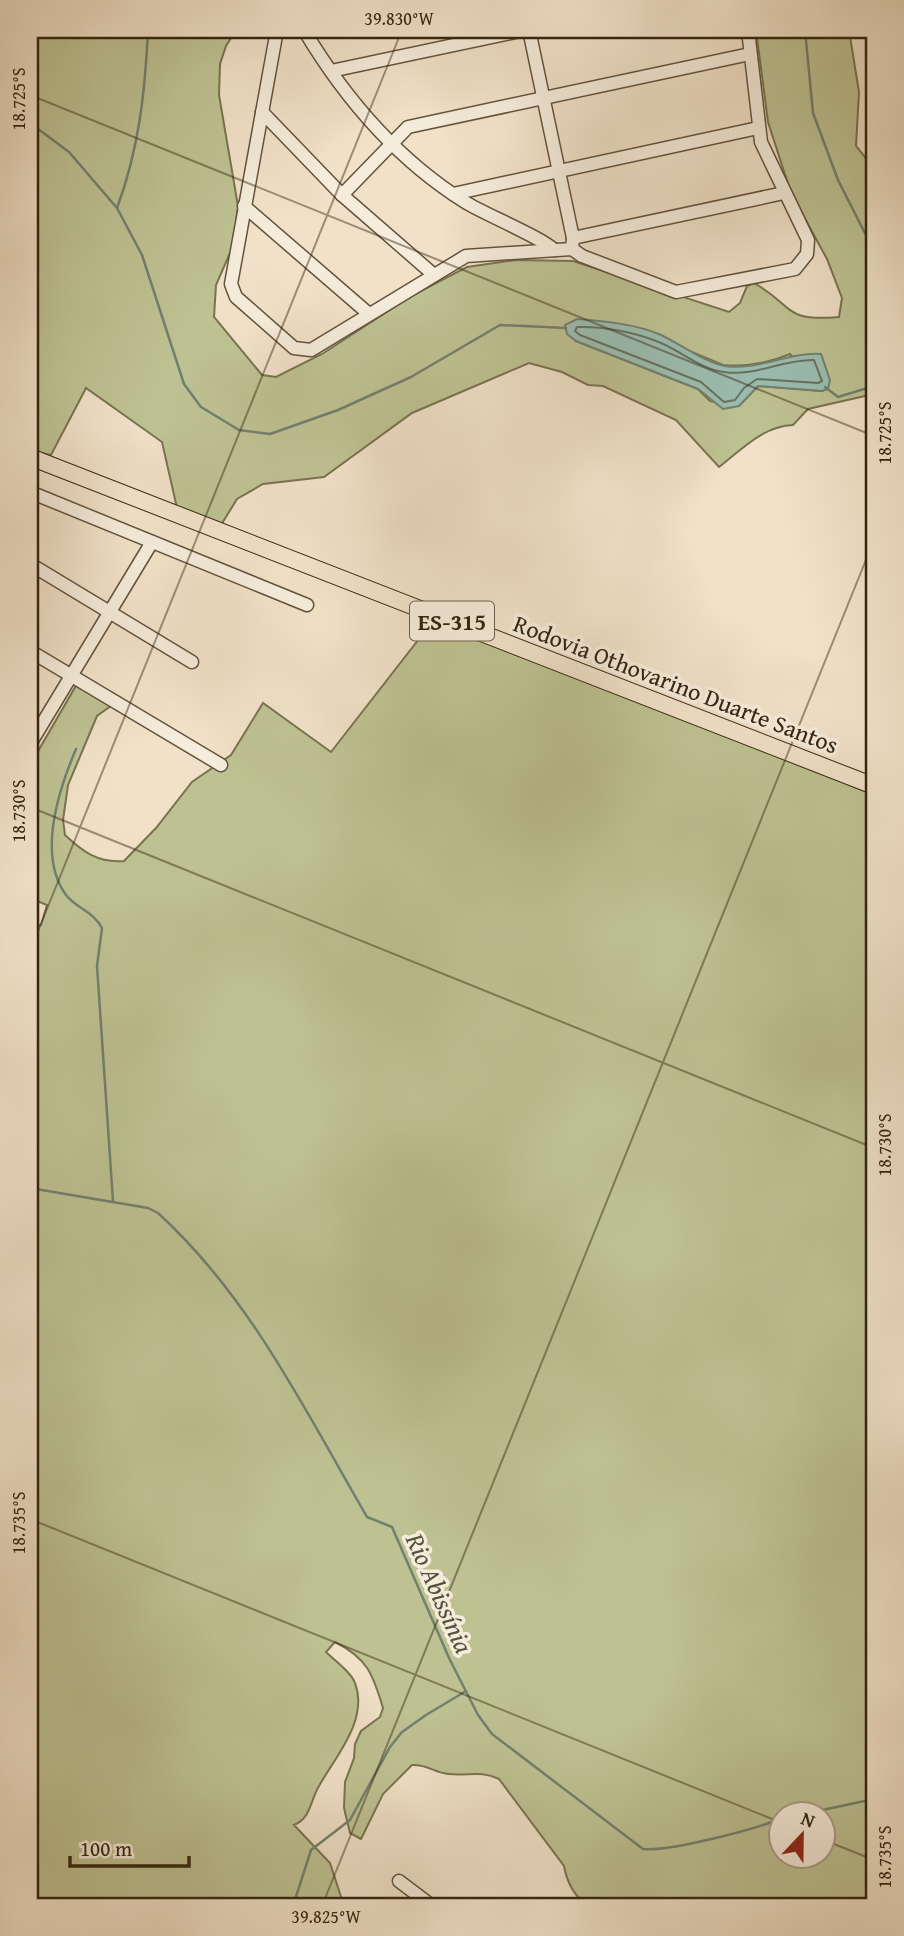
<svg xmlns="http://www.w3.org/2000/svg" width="904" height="1936" font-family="'Gentium Book Plus',serif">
<rect width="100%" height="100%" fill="#f0e1c8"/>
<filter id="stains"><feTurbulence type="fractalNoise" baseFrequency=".00286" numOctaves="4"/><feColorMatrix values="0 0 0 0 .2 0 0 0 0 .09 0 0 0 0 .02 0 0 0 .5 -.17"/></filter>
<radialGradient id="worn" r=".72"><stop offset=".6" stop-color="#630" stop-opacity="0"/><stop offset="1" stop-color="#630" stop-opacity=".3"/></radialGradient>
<g fill="#bec293" stroke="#797350" stroke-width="2" fill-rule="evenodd">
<path d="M 30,30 L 236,30 L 226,46 L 220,64 L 219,95 L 238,206 L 233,246 L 216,285 L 214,317 L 262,375 L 276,377 L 322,354 L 413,295 L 467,267 L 516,260 L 573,261 L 729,312 L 740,303 L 747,286 L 754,283 C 795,306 782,322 839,317 L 842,298 L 827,259 L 791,193 L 768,122 L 756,30 L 849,30 L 859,92 L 856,146 L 874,168 L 874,394 L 808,409 L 793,425 C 763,426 741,450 719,467 L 676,420 L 603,386 L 588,385 L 562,372 L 529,363 L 412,413 L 324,477 L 263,484 L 237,499 L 221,525 L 177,508 L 162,442 L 86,388 L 51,455 L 30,451 ZM 592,321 L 639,330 L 723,365 C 746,367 769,363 790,354 L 822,391 L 758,386 L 739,406 L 710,401 L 698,389 L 576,341 Z"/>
<path d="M 433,621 L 874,791 L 874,1906 L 588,1906 C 574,1896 567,1883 564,1866 L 499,1779 C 481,1770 468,1776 449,1774 C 434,1773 428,1764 412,1765 L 383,1794 L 361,1839 L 350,1833 L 344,1808 L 345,1782 L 354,1758 L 355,1744 L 361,1731 L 380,1717 L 383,1708 C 373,1674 367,1658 335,1642 L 326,1652 C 335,1661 351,1672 355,1683 C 369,1720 335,1757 319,1786 C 310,1801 311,1818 294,1825 L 330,1863 L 344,1906 L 30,1906 L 30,927 L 41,925 L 47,905 L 30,898 L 30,765 L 77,684 L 112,705 L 97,716 L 68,785 L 63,820 L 65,835 C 83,852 98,863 124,861 L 156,828 L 192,782 L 231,755 L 263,703 L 331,752 ZM 782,1814 L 824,1814 L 824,1856 L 782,1856 Z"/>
</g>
<path fill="#9bbeb2" stroke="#728070" stroke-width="2" d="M 577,319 C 603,321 637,324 661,335 C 682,345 702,361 725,366 C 757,371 788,352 821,354 L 830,380 L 828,389 L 822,391 L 758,386 L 739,406 L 723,409 L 698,389 L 576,341 L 567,334 L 565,325 Z"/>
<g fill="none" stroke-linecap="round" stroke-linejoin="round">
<path stroke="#687160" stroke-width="2" d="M 577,327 C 602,326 633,332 656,341 C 679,349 699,369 724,372 C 755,377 783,359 814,360 L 822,381 L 818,383 L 757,379 L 744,388 L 735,400 L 724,402 L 701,382 L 580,335 L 575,331 Z"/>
<g stroke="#728070" stroke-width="2.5">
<path d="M 805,30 L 813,113 L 838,180 L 874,251"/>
<path d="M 30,123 L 69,152 L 117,208 L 142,255 L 184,384 L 201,407 L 239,430 L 270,434 L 338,410 L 411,377 L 500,325 L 566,328"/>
<path d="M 117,208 C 139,149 145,92 148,30"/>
<path d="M 825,387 L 838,397 L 874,386"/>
<path d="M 76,749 C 59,789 37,855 66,895 C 76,908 94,912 102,928 L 97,966 L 113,1201"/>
<path d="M 30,1188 L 148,1208 L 158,1213 C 250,1297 305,1410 367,1517 L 392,1527 L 449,1658 L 478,1715 L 492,1734 L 643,1849 C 668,1852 757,1829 782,1818"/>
<path d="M 804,1814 L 874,1799"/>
<path d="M 293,1906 L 311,1850 L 350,1820 L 390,1747 L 402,1732 L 426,1715 L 466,1691"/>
</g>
<g stroke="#63533c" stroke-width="15">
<g id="minor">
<path d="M 277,30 L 231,284 L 236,297 L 294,348 L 311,350 L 466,256 L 572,249 L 582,256 L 676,292 L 795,269 L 807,254 L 808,240 L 761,142 L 748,30"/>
<path d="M 304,30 C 344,97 398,160 465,202 C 484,214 543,238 554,250"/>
<path d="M 529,30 L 573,238 L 572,249"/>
<path d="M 331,71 L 525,30"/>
<path d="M 262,112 L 342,195 L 434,275"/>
<path d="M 453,194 L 758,128"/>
<path d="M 342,195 L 408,127 L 750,54"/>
<path d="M 244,206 L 369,314"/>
<path d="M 573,238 L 784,193"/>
<path d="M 30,492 L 307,605"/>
<path d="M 30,564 L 192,662"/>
<path d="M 30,651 L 221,765"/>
<path d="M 30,744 L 152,542"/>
<path d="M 399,1881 L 432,1906"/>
</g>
</g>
<g stroke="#34240e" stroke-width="18">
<path id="major" d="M 30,457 L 874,786"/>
</g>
<use href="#minor" stroke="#f5ecdb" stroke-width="12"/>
<use href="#major" stroke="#f0e1c8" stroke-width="16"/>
</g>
<path fill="none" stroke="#34240e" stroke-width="2" stroke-opacity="0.45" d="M 30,95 L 874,436M 30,807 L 874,1148M 30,951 L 402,30M 30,1519 L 782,1823M 824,1840 L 874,1860M 322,1906 L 874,540"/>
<g text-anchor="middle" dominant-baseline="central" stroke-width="7" stroke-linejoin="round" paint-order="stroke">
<rect fill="#f5ecdb" stroke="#6e604c" stroke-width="2" x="410" y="601.5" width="84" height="39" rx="5"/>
<g font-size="23" font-weight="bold" fill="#34240e">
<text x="452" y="621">ES-315</text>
</g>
<g font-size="24" fill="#34240e" stroke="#f5ecdb">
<text transform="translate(676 684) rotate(21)">Rodovia Othovarino Duarte Santos</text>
</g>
<g font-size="26" font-style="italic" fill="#53523f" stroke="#f5ecdb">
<text transform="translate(440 1593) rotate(66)">Rio Abissínia</text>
</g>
</g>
<rect width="904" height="1936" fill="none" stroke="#f0e1c8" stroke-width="77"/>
<g transform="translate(802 1835) rotate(22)"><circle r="33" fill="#f5ecdb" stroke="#a89c89" stroke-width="2"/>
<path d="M0-5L12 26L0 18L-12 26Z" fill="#8f2418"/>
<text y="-10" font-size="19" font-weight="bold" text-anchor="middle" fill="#34240e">N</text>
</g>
<path d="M70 1856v10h119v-10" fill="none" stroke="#34240e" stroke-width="3.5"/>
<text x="80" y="1856" font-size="21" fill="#34240e" stroke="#f5ecdb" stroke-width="5" paint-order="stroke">100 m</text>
<rect x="38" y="38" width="828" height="1860" fill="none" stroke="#34240e" stroke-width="2.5"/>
<g font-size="18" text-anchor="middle" fill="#34240e">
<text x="399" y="25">39.830°W</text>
<text transform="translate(19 99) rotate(-90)" y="6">18.725°S</text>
<text transform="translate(885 433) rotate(-90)" y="6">18.725°S</text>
<text transform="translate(19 811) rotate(-90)" y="6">18.730°S</text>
<text transform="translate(885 1145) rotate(-90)" y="6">18.730°S</text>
<text transform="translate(19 1523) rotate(-90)" y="6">18.735°S</text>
<text transform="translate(885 1857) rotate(-90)" y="6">18.735°S</text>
<text x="326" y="1923">39.825°W</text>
</g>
<rect width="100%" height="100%" filter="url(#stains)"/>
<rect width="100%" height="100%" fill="url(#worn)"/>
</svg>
